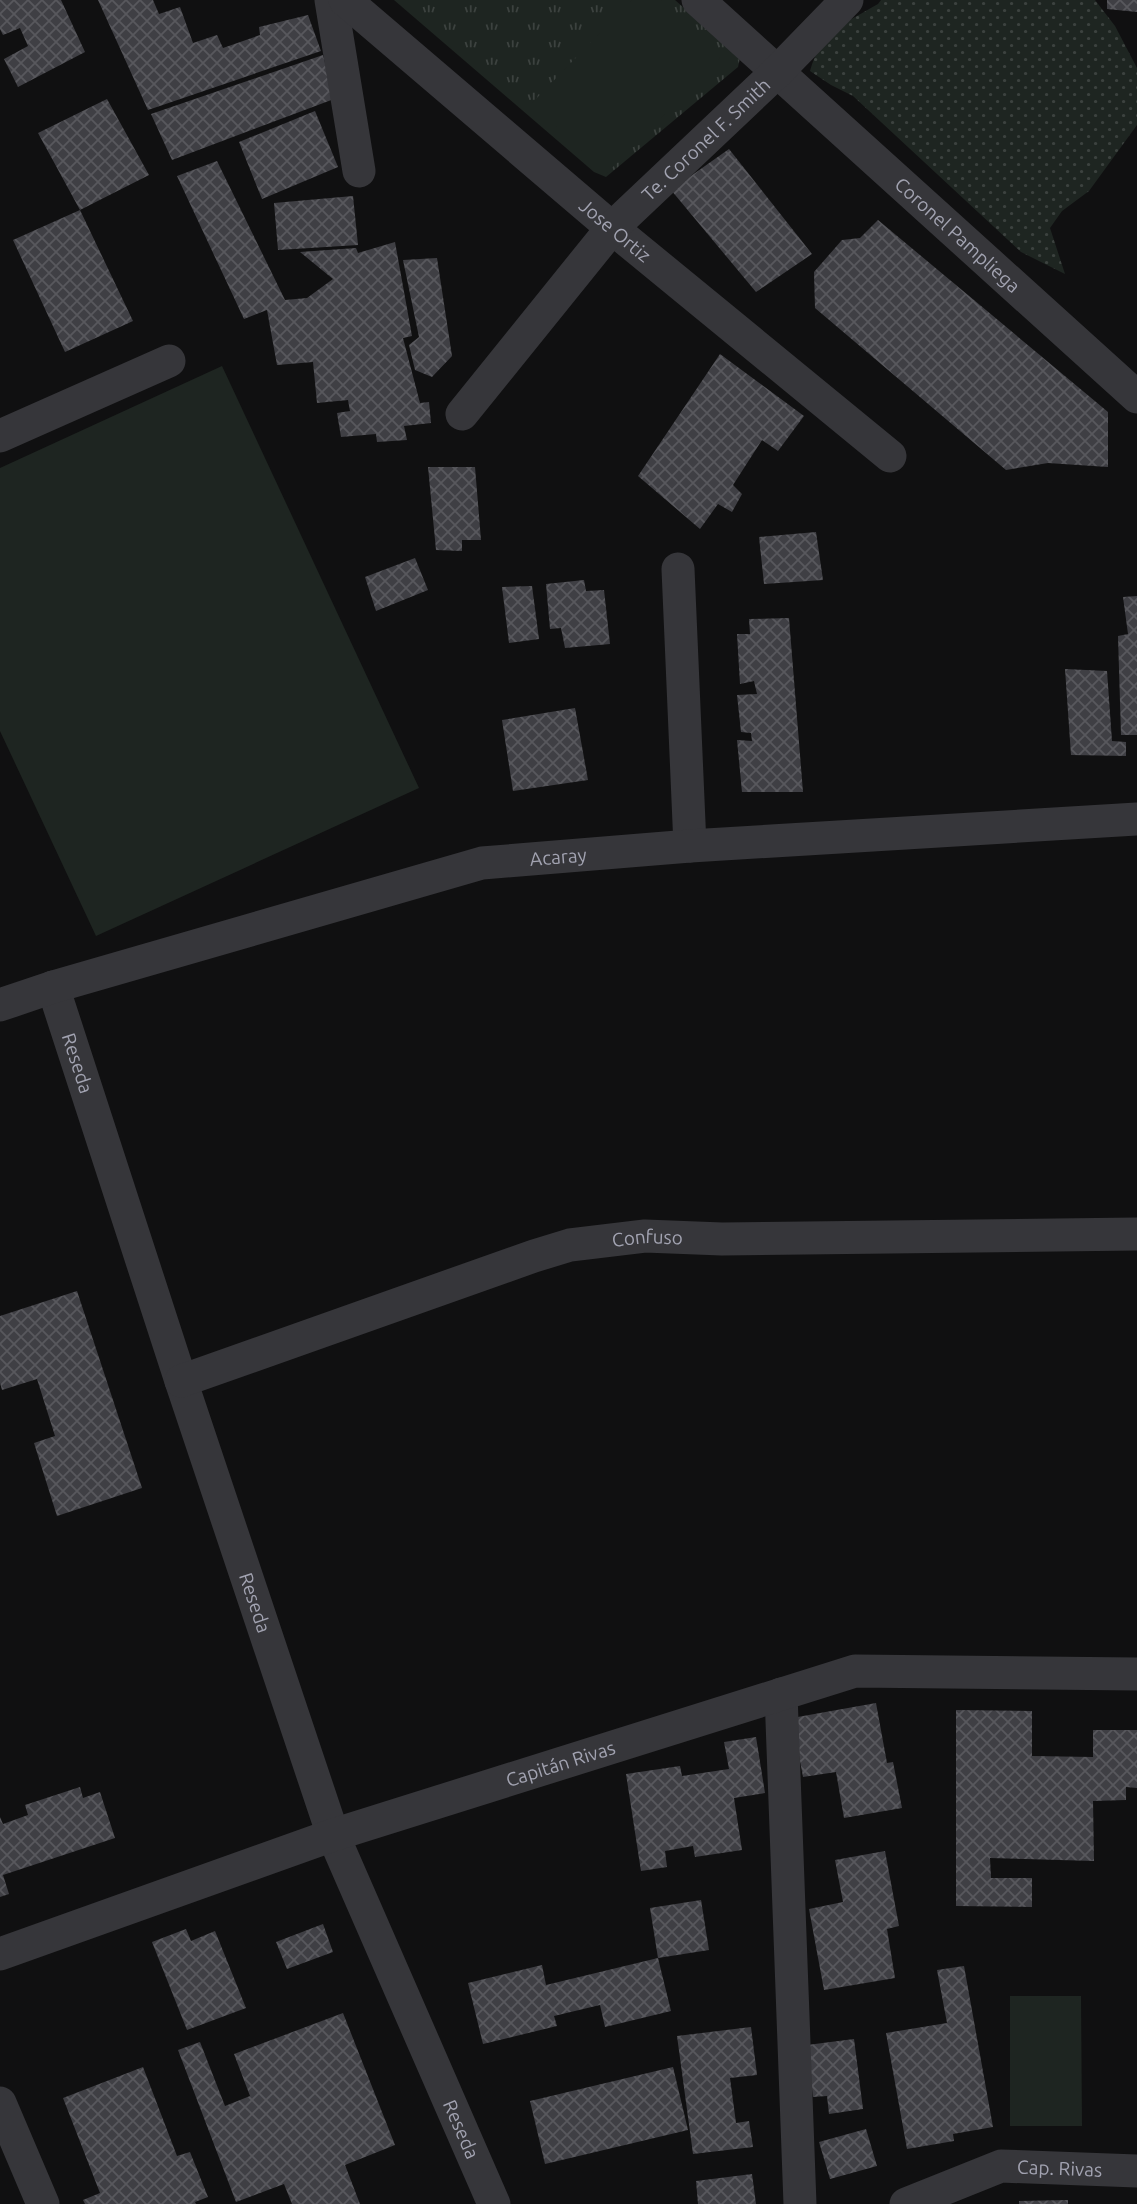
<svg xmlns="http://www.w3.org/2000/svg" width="1137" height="2204" font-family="Ubuntu,sans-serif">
<defs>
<pattern id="grass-dots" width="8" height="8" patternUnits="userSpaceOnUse" patternTransform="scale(1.75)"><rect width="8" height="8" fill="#1e2521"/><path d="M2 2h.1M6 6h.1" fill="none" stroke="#3c423f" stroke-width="1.8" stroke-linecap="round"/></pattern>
<pattern id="park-tufts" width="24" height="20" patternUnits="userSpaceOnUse" patternTransform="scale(1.75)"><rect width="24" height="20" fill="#1e2521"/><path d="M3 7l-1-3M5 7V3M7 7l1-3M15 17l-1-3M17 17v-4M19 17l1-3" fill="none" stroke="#3c423f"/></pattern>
<pattern id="building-cross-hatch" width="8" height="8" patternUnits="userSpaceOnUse" patternTransform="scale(1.75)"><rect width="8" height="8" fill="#3f3f44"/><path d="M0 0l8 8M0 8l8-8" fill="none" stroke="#58585d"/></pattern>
</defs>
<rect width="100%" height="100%" fill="#101011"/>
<path fill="url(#grass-dots)" d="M 881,0 L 1095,0 L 1115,26 L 1137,68 L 1137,125 L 1089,191 L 1062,211 L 1050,228 L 1065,274 L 1021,252 L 853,96 L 831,85 L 810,71 C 821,31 844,24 878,4 Z"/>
<path fill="url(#park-tufts)" d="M 394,0 L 675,0 L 740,58 L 738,67 L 606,177 L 594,172 Z"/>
<g fill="#1e2521">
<path d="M 632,0 L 661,0 L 720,58 L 606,174 L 532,103 Z"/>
<path d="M 222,366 L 419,788 L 96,936 L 0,731 L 0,468 Z"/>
<path d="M 1010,1996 L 1081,1996 L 1082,2126 L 1010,2126 Z"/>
</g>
<g fill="url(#building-cross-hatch)">
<path d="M 0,0 L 61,0 L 85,52 L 18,87 L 4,59 L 28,46 L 20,28 L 3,35 L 0,29 Z"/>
<path d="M 98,0 L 153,0 L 159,14 L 180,7 L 193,43 L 217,35 L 223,48 L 260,35 L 259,27 L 308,15 L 321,51 L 148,110 Z"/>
<path d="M 1107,0 L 1137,0 L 1137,12 L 1107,9 Z"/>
<path d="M 323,55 L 334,99 L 172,160 L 151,114 Z"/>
<path d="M 107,99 L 149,175 L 80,210 L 133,321 L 65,352 L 13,240 L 80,210 L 38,133 Z"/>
<path d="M 315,111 L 338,167 L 262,199 L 239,142 Z"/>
<path d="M 729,149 L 812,254 L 756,292 L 671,190 Z"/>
<path d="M 217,161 L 285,300 L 307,298 L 333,279 L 300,252 L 356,248 L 358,253 L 395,242 L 412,336 L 403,338 L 420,403 L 429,402 L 431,423 L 404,426 L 407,440 L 377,442 L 376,434 L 341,437 L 337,413 L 350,411 L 348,400 L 317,403 L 313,362 L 277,365 L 267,310 L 244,319 L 177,176 Z"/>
<path d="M 353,196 L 358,245 L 278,250 L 274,203 Z"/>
<path d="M 878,220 L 1108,412 L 1108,467 L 1048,463 L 1006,470 L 815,308 L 814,272 L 842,240 L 860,238 Z"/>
<path d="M 437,258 L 452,356 L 432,377 L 415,370 L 409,345 L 419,337 L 403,260 Z"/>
<path d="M 720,354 L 804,416 L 778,451 L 762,440 L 733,485 L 742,494 L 732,512 L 718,504 L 700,529 L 638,476 Z"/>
<path d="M 428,467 L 475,467 L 481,540 L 462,540 L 462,551 L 436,550 Z"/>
<path d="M 816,532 L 823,580 L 764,584 L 759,537 Z"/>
<path d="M 415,558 L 428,590 L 376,611 L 365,577 Z"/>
<path d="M 584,580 L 586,591 L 604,590 L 610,644 L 565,648 L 561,628 L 550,629 L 546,584 Z"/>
<path d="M 532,586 L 539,639 L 509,643 L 502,587 Z"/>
<path d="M 1137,596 L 1137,735 L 1121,735 L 1118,636 L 1128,634 L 1123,597 Z"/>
<path d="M 789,618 L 803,792 L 742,792 L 737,740 L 752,741 L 751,733 L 741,732 L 737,695 L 757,694 L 754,681 L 740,684 L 737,634 L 750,634 L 749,619 Z"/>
<path d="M 1065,669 L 1107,671 L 1112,741 L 1126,742 L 1126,756 L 1071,755 Z"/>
<path d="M 575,708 L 588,780 L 513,791 L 502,720 Z"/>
<path d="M 77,1291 L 142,1488 L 57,1516 L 34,1443 L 55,1436 L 37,1379 L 2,1390 L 0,1383 L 0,1316 Z"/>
<path d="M 876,1703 L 887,1763 L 893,1762 L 902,1808 L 844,1818 L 836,1772 L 803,1777 L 792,1718 Z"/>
<path d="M 956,1710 L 1032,1711 L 1032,1756 L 1093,1757 L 1093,1730 L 1137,1730 L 1137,1788 L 1126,1787 L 1126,1800 L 1093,1801 L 1094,1861 L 990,1858 L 991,1878 L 1032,1878 L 1032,1907 L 956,1906 Z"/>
<path d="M 756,1737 L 765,1793 L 734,1798 L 742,1850 L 695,1857 L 693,1846 L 665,1851 L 667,1867 L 641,1871 L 626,1774 L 680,1766 L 682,1776 L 729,1769 L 724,1742 Z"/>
<path d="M 80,1787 L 83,1798 L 100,1792 L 115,1838 L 3,1875 L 9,1894 L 0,1897 L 0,1817 L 3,1824 L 28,1815 L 25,1805 Z"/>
<path d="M 885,1851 L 899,1926 L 887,1929 L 895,1978 L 824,1990 L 809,1909 L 843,1902 L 835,1860 Z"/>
<path d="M 701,1900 L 709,1950 L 658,1958 L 650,1908 Z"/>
<path d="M 323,1924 L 333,1952 L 287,1969 L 276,1942 Z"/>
<path d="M 186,1929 L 191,1941 L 215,1931 L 246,2008 L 187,2030 L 152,1942 Z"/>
<path d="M 658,1958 L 671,2011 L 605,2027 L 600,2005 L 554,2016 L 557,2026 L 483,2044 L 468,1983 L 542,1965 L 546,1985 Z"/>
<path d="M 964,1966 L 993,2127 L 953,2134 L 954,2141 L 907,2149 L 886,2033 L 947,2023 L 937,1970 Z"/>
<path d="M 343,2013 L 395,2145 L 345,2165 L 360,2204 L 292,2204 L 284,2184 L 236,2202 L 178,2050 L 200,2042 L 225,2106 L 250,2096 L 234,2054 Z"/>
<path d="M 751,2027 L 757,2075 L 730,2078 L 736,2123 L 749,2121 L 753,2147 L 693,2154 L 677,2036 Z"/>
<path d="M 854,2039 L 863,2109 L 829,2114 L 827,2096 L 813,2097 L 807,2045 Z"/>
<path d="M 143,2067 L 177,2156 L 190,2152 L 208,2197 L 195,2202 L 196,2204 L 85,2204 L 83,2200 L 100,2193 L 63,2098 Z"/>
<path d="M 673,2067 L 688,2130 L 545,2164 L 530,2101 Z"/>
<path d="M 866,2129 L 877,2166 L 830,2179 L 819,2142 Z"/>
<path d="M 752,2174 L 756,2204 L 698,2204 L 696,2181 Z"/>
<path d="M 1068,2200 L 1068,2204 L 1019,2204 L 1019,2201 Z"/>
</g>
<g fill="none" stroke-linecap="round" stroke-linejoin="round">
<g stroke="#36363a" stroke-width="33">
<path d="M 331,0 L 359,171"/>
<path id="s1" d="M 345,0 L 612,228 L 890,456"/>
<path id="s2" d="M 698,0 L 1137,397"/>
<path id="s3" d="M 462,414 L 612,228 L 778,71 L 847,0"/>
<path d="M 0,436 L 169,361"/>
<path d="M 678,569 L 690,846"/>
<path id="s4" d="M 53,987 L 181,1381 L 333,1835 L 494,2204"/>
<path id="s5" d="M 0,1005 L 53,987 L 482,863 L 690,846 L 1137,819"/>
<path id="s6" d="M 181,1381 L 534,1256 L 570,1245 L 645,1236 L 722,1239 L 1137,1234"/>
<path d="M 781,1694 L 800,2204"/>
<path id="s7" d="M 0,1954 L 333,1835 L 855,1671 L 1137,1674"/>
<path d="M 0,2103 L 43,2204"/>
<path id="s8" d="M 906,2204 L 1001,2166 L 1137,2171"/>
</g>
</g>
<g text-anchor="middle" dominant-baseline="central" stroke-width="5" stroke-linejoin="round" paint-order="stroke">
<g font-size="19" fill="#a2a3b1" stroke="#0b0b0c">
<text stroke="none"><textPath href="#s3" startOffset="368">Te. Coronel F. Smith</textPath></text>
<text stroke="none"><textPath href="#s1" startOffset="355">Jose Ortiz</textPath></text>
<text stroke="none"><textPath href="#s2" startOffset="350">Coronel Pampliega</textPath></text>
<text stroke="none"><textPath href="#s5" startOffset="579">Acaray</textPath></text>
<text stroke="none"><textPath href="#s4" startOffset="80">Reseda</textPath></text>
<text stroke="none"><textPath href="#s6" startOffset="490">Confuso</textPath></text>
<text stroke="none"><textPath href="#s4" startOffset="648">Reseda</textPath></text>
<text stroke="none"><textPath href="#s7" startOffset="592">Capitán Rivas</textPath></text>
<text stroke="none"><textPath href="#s4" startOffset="1214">Reseda</textPath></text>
<text stroke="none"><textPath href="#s8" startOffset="161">Cap. Rivas</textPath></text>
</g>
</g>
</svg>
